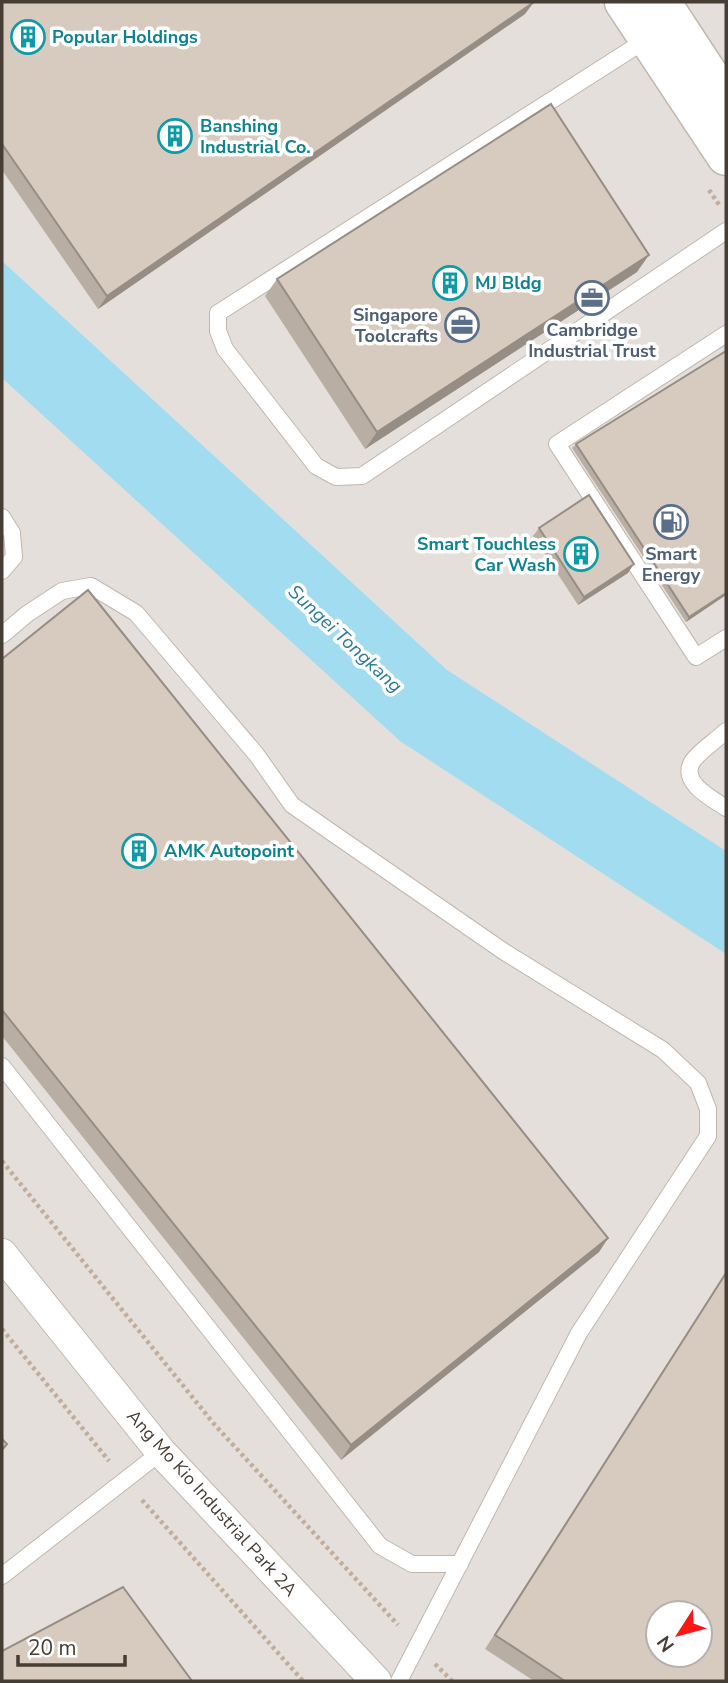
<svg xmlns="http://www.w3.org/2000/svg" width="728" height="1683" font-family="'Nunito Sans',sans-serif">
<rect width="100%" height="100%" fill="#f3ede6"/>
<path fill="#e5dfdb" fill-rule="evenodd" d="M 2,2 L 598,2 L 600,5 L 612,2 L 726,2 L 726,1681 L 2,1681 ZM 658,1613 L 700,1613 L 700,1655 L 658,1655 Z"/>
<path fill="#a2dcf0" d="M 2,261 L 447,670 L 726,851 L 726,954 L 400,741 L 2,378 Z"/>
<g fill="none" stroke-linecap="round" stroke-linejoin="round">
<g stroke="#c1b6ac" stroke-width="18">
<g id="service">
<path d="M 649,38 L 218,313 L 218,331 L 225,349 L 316,466 L 336,477 L 362,476 L 726,231"/>
<path d="M 726,334 L 557,444 L 696,657 L 726,638"/>
<path d="M 2,517 L 12,533 L 14,557 L 2,571"/>
<path d="M 2,635 L 27,614 L 62,591 L 91,586 L 136,613 L 256,754 L 292,805 L 503,951 L 663,1050 L 698,1083 L 708,1109 L 708,1136 L 579,1333 L 399,1681"/>
<path d="M 726,731 C 718,739 698,752 692,762 C 680,783 713,799 726,808"/>
<path d="M 2,1066 L 380,1546 L 412,1564 L 460,1564"/>
<path d="M 2,1576 L 161,1452"/>
</g>
</g>
<g stroke="#c1b6ac" stroke-width="32">
<path id="minor" d="M 2,1254 L 161,1452 L 376,1681"/>
</g>
<g stroke="#c1b6ac" stroke-width="41">
<g id="tertiary">
<path d="M 624,2 L 726,156"/>
<path d="M 661,2 L 726,101"/>
</g>
</g>
<g stroke="#c0ad9a" stroke-width="4.5" stroke-dasharray="3.5 3.5" stroke-linecap="butt">
<path d="M 709,190 L 720,206"/>
<path d="M 2,1161 L 214,1424 L 398,1625"/>
<path d="M 2,1329 L 109,1461"/>
<path d="M 142,1500 L 303,1681"/>
<path d="M 435,1664 L 452,1681"/>
</g>
<use href="#service" stroke="#fff" stroke-width="16"/>
<use href="#minor" stroke="#fff" stroke-width="30"/>
<use href="#tertiary" stroke="#fff" stroke-width="38"/>
</g>
<g fill="#b9aea3">
<path d="M 2,2 L 525,14 L 98,309 L 2,170 Z"/>
<path d="M 637,272 L 365,449 L 265,296 L 277,279 Z"/>
<path d="M 726,351 L 726,595 L 686,622 L 572,448 L 576,444 Z"/>
<path d="M 539,528 L 628,573 L 578,605 L 533,536 Z"/>
<path d="M 2,659 L 608,1238 L 599,1252 L 341,1460 L 2,1036 Z"/>
<path d="M 726,1272 L 726,1681 L 534,1681 L 485,1649 Z"/>
</g>
<g fill="#968d85">
<path d="M 534,2 L 525,14 L 98,309 L 107,296 Z"/>
<path d="M 649,255 L 637,272 L 365,449 L 377,432 Z"/>
<path d="M 634,564 L 628,573 L 578,605 L 584,597 Z"/>
<path d="M 726,593 L 726,595 L 686,622 L 689,617 Z"/>
<path d="M 608,1238 L 599,1252 L 341,1460 L 351,1445 Z"/>
</g>
<g fill="#d7cabe" stroke="#968d85" stroke-width="2" fill-rule="evenodd">
<path d="M 2,2 L 534,2 L 107,296 L 2,144 Z"/>
<path d="M 551,104 L 649,255 L 377,432 L 277,279 Z"/>
<path d="M 726,351 L 726,593 L 689,617 L 576,444 Z"/>
<path d="M 589,495 L 634,564 L 584,597 L 539,528 Z"/>
<path d="M 88,590 L 608,1238 L 351,1445 L 2,1010 L 2,659 Z"/>
<path d="M 726,1273 L 726,1681 L 565,1681 L 495,1635 ZM 658,1613 L 700,1613 L 700,1655 L 658,1655 Z"/>
<path d="M 2,1439 L 7,1444 L 2,1450 Z"/>
<path d="M 123,1587 L 192,1681 L 2,1681 L 2,1651 Z"/>
</g>
<defs>
<g id="building-ring" transform="scale(1.75)"><circle r="9.5" fill="#fff" stroke="#0f9aa8" stroke-width="1.5"/><path d="M-4-6H4V6H1V3H-1V6H-4ZM-2.5-4.3h1.7v1.8h-1.7ZM.8-4.3h1.7v1.8H.8ZM-2.5-1h1.7V.8h-1.7ZM.8-1h1.7V.8H.8Z" fill="#0f9aa8"/></g>
<g id="office-ring" transform="scale(1.75)"><circle r="9.5" fill="#fff" stroke="#5c6f8a" stroke-width="1.5"/><path d="M-6-3h4V-5.5h4V-3h4V5H-6ZM-1-4.5V-3h2v-1.5ZM-6 0V1H6V0Z" fill="#5c6f8a"/></g>
<g id="fuel-ring" transform="scale(1.75)"><circle r="9.5" fill="#fff" stroke="#5c6f8a" stroke-width="1.5"/><path d="M-5.5-6h7V0h2V4h1.3V-2.5L3-4.5l.8-.8L6-3V5H2.5V1h-1V6h-7ZM-4.2-4.7v3.2H.2V-4.7Z" fill="#5c6f8a"/></g>
</defs>
<g fill-rule="evenodd">
<use href="#building-ring" x="28" y="37"/>
<use href="#building-ring" x="175" y="136"/>
<use href="#building-ring" x="450" y="283"/>
<use href="#office-ring" x="592" y="298"/>
<use href="#office-ring" x="462" y="325"/>
<use href="#fuel-ring" x="671" y="522"/>
<use href="#building-ring" x="581" y="554"/>
<use href="#building-ring" x="139" y="851"/>
</g>
<g text-anchor="middle" dominant-baseline="central" stroke-width="7" stroke-linejoin="round" paint-order="stroke">
<g font-size="18" font-weight="bold" fill="#0d838f" stroke="#fff" text-anchor="start">
<text x="52" y="37">Popular Holdings</text>
<text x="200" y="126">Banshing<tspan x="200" dy="21">Industrial Co.</tspan></text>
<text x="475" y="283">MJ Bldg</text>
<text x="556" y="544" text-anchor="end">Smart Touchless<tspan x="556" dy="21">Car Wash</tspan></text>
<text x="164" y="851">AMK Autopoint</text>
</g>
<g font-size="18" font-weight="bold" fill="#4e5e75" stroke="#fff">
<text x="438" y="315" text-anchor="end">Singapore<tspan x="438" dy="21">Toolcrafts</tspan></text>
<text x="592" y="330">Cambridge<tspan x="592" dy="21">Industrial Trust</tspan></text>
<text x="671" y="554">Smart<tspan x="671" dy="21">Energy</tspan></text>
</g>
<g font-size="18" fill="#463d35" stroke="#fff">
<text transform="translate(212 1503) rotate(48)">Ang Mo Kio Industrial Park 2A</text>
</g>
<g font-size="19" font-style="italic" fill="#2a7b99" stroke="#fff">
<text transform="translate(345 639) rotate(43)">Sungei Tongkang</text>
</g>
</g>
<rect width="728" height="1683" fill="none" stroke="#463d35" stroke-width="7"/>
<g transform="translate(679 1634) rotate(234)"><circle r="33" fill="#ffffff" stroke="#b5b1ae" stroke-width="2"/>
<path d="M0-5L12 26L0 18L-12 26Z" fill="#f91718"/>
<text y="-10" font-size="19" font-weight="bold" text-anchor="middle" fill="#463d35">N</text>
</g>
<path d="M18 1655v10h107v-10" fill="none" stroke="#463d35" stroke-width="3.5"/>
<text x="28" y="1655" font-size="21" fill="#463d35" stroke="#ffffff" stroke-width="5" paint-order="stroke">20 m</text>
</svg>
